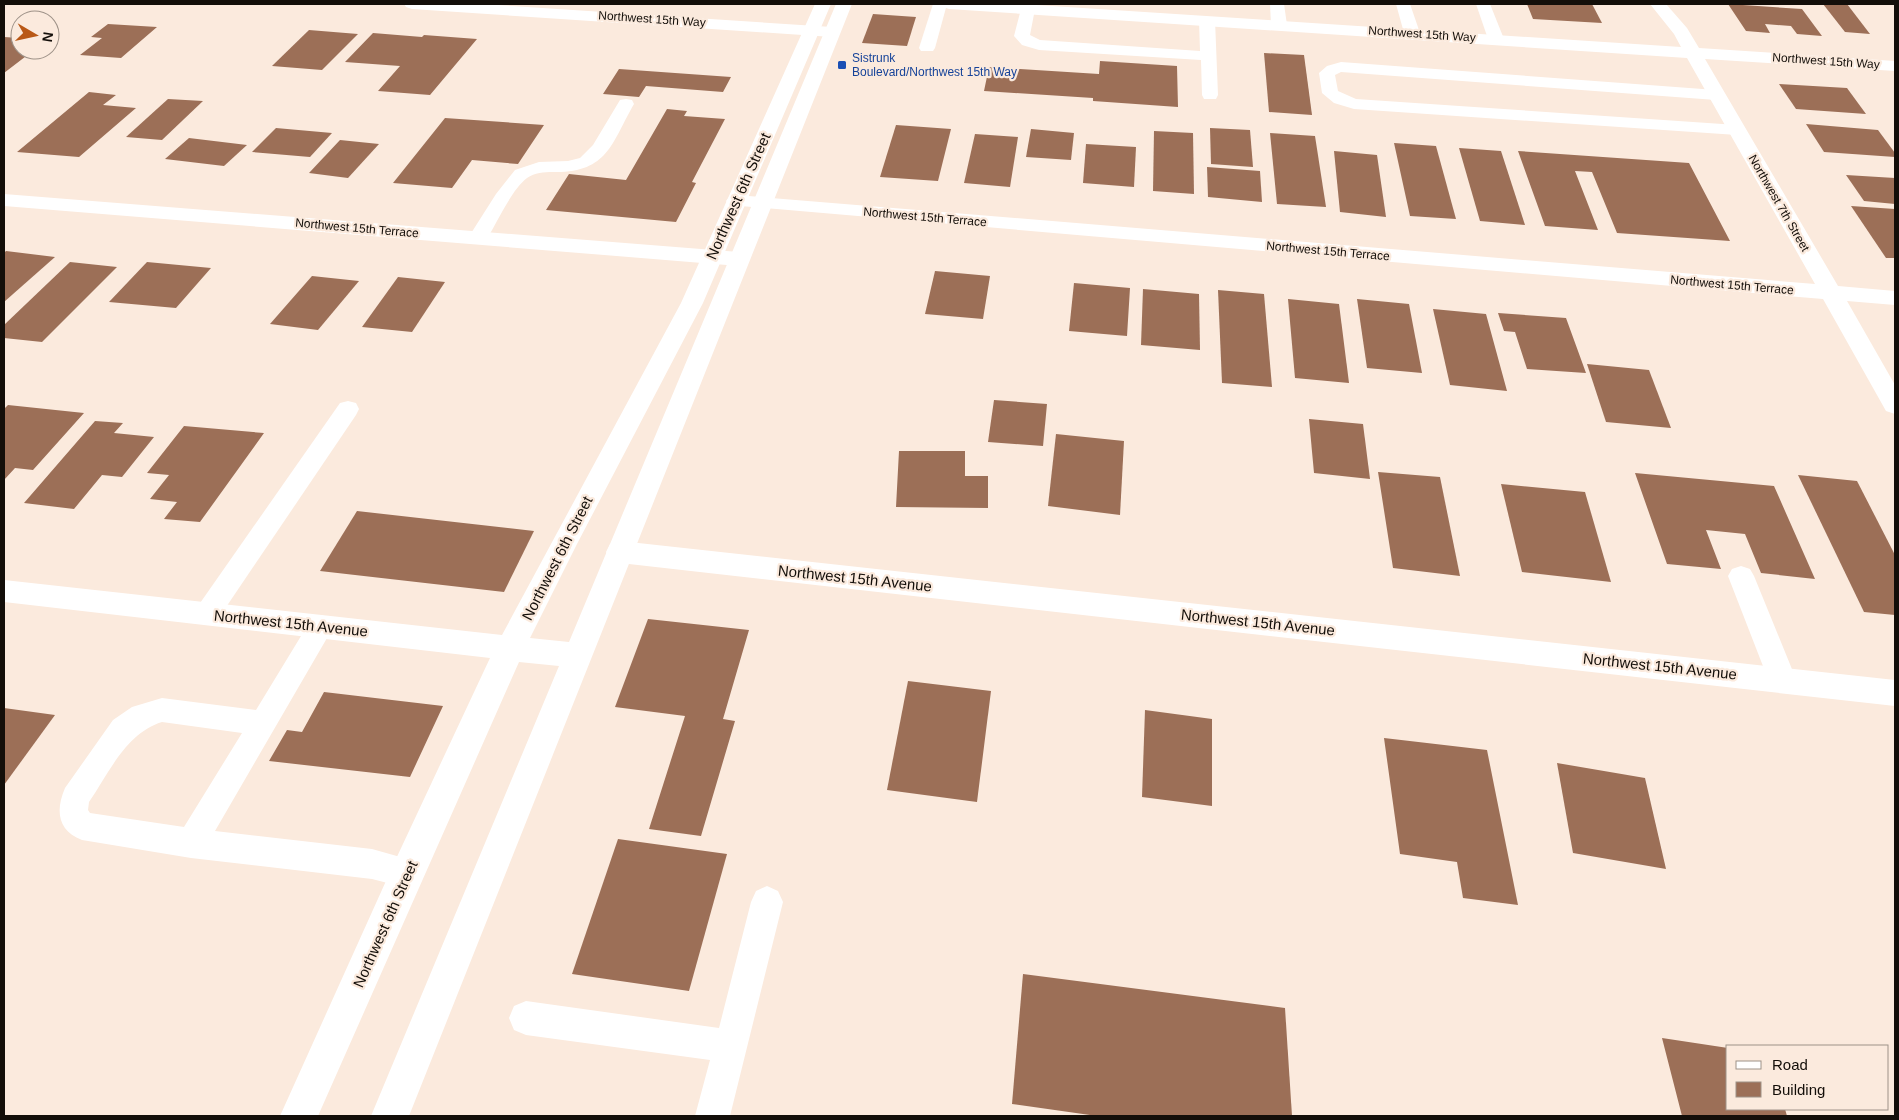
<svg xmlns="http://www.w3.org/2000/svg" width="1899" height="1120" font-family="Helvetica,sans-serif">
<rect width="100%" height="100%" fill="#fbeadd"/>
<g fill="#9c6f57">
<path d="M 1527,4 L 1592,4 L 1602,23 L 1533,19 Z"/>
<path d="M 1728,4 L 1802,9 L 1822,36 L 1797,34 L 1791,26 L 1765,24 L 1770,33 L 1746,31 Z"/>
<path d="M 1823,4 L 1847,4 L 1870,34 L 1845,32 Z"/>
<path d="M 873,14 L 916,17 L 907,46 L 862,43 Z"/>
<path d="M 108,24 L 157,27 L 121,58 L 80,55 L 102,38 L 91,37 Z"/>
<path d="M 309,30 L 358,34 L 322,70 L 272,66 Z"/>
<path d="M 373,33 L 422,37 L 424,35 L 477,39 L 430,95 L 378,91 L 400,66 L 345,62 Z"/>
<path d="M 4,37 L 20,38 L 20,50 L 34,50 L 4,73 Z"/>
<path d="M 1264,53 L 1304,55 L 1312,115 L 1269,112 Z"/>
<path d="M 1100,61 L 1177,66 L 1178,107 L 1093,101 L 1093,98 L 984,91 L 989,67 L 1099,74 Z"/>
<path d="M 619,69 L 731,77 L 723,92 L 646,86 L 639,97 L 603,94 Z"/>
<path d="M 1779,84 L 1847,88 L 1866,114 L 1796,109 Z"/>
<path d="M 89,92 L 116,95 L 103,105 L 136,108 L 79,157 L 17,152 Z"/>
<path d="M 168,99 L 203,101 L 162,140 L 126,137 Z"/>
<path d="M 667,109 L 687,111 L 684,116 L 725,119 L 692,182 L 696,183 L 676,222 L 546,210 L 569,174 L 626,180 Z"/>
<path d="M 445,118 L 544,125 L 518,164 L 472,160 L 452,188 L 393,183 Z"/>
<path d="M 1806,124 L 1878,130 L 1895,153 L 1895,157 L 1824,152 Z"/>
<path d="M 896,125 L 951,129 L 938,181 L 880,177 Z"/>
<path d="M 276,128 L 332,133 L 310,157 L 252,152 Z"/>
<path d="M 1210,128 L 1250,130 L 1253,167 L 1211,164 Z"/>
<path d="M 1031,129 L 1074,133 L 1071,160 L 1026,157 Z"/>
<path d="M 1154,131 L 1193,133 L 1194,194 L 1153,191 Z"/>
<path d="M 1270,133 L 1315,136 L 1326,207 L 1277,204 Z"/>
<path d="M 975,134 L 1018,137 L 1010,187 L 964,183 Z"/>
<path d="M 189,138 L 247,145 L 224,166 L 165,159 Z"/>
<path d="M 340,140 L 379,144 L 348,178 L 309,173 Z"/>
<path d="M 1394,143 L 1436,146 L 1456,219 L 1410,216 Z"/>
<path d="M 1086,144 L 1136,147 L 1134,187 L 1083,183 Z"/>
<path d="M 1459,148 L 1501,151 L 1525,225 L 1480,221 Z"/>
<path d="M 1334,151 L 1377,155 L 1386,217 L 1340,212 Z"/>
<path d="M 1518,151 L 1689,163 L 1730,241 L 1617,233 L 1592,172 L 1575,171 L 1598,230 L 1545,226 Z"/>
<path d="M 1207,167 L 1260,171 L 1262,202 L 1208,197 Z"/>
<path d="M 1846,175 L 1895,178 L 1895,204 L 1864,201 Z"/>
<path d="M 1851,206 L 1895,209 L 1895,258 L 1886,258 Z"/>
<path d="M 6,251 L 55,257 L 4,302 L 4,253 Z"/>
<path d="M 70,262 L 117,267 L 42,342 L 4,338 L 4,325 Z"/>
<path d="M 147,262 L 211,268 L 176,308 L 109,302 Z"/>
<path d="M 935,271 L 990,276 L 983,319 L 925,314 Z"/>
<path d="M 312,276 L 359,281 L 318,330 L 270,324 Z"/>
<path d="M 398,277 L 445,282 L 412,332 L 362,327 Z"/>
<path d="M 1074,283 L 1130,288 L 1127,336 L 1069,331 Z"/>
<path d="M 1143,289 L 1199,294 L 1200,350 L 1141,345 Z"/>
<path d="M 1218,290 L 1264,294 L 1272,387 L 1222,383 Z"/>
<path d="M 1288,299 L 1339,304 L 1349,383 L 1295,378 Z"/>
<path d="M 1357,299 L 1409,304 L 1422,373 L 1367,368 Z"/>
<path d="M 1433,309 L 1486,314 L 1507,391 L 1450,385 Z"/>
<path d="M 1498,313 L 1566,318 L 1586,373 L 1527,369 L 1515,332 L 1504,331 Z"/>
<path d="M 1587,364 L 1649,370 L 1671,428 L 1606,422 Z"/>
<path d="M 994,400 L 1047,404 L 1043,446 L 988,442 Z"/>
<path d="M 8,405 L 84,413 L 33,470 L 15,468 L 4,480 L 4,409 Z"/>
<path d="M 1309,419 L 1363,424 L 1370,479 L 1314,473 Z"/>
<path d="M 95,421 L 123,423 L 114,433 L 154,437 L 122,477 L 102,475 L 74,509 L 24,503 Z"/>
<path d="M 184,426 L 264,433 L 200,522 L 164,519 L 177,502 L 150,499 L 169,475 L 147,473 Z"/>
<path d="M 1056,434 L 1124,441 L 1120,515 L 1048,506 Z"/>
<path d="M 899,451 L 965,451 L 965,476 L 988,476 L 988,508 L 896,507 Z"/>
<path d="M 1378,472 L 1440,477 L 1460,576 L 1393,568 Z"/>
<path d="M 1635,473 L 1774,486 L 1815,579 L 1761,573 L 1745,534 L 1706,530 L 1721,569 L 1667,564 Z"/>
<path d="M 1798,475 L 1857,481 L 1895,555 L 1895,615 L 1864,612 Z"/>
<path d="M 1501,484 L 1585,492 L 1611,582 L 1522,572 Z"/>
<path d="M 357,511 L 534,531 L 504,592 L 320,571 Z"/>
<path d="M 648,619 L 749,630 L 723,719 L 735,721 L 701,836 L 649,829 L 685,716 L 615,707 Z"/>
<path d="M 908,681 L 991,691 L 977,802 L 887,790 Z"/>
<path d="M 324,692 L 443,706 L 410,777 L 269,761 L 287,730 L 302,732 Z"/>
<path d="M 4,708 L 55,715 L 4,785 Z"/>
<path d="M 1145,710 L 1212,719 L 1212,806 L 1142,797 Z"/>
<path d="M 1384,738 L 1487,750 L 1518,905 L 1463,898 L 1457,862 L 1400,854 Z"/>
<path d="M 1557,763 L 1645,778 L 1666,869 L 1573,853 Z"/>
<path d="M 618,839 L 727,854 L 689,991 L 572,974 Z"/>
<path d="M 1023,974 L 1285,1008 L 1292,1116 L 1097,1116 L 1012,1104 Z"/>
<path d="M 1662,1038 L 1728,1048 L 1728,1109 L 1785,1109 L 1787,1116 L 1682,1116 Z"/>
</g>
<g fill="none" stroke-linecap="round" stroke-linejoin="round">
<g fill="#fff" fill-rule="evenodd">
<path d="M 933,4 L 947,4 L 935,48 L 933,51 L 921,51 L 919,48 Z"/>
<path d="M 1270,4 L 1284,4 L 1287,25 L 1284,28 L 1274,28 L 1271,25 Z"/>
<path d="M 1396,4 L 1410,4 L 1420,33 L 1417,36 L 1407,36 L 1404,33 Z"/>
<path d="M 1476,4 L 1490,4 L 1504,39 L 1501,42 L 1491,42 L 1488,39 Z"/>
<path d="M 1028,5 L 1033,6 L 1035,9 L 1030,35 L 1040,40 L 1200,51 L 1199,20 L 1202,17 L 1212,17 L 1215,20 L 1218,95 L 1216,99 L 1204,99 L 1202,95 L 1201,60 L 1039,50 L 1022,45 L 1014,36 L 1021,9 L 1023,6 Z"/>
<path d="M 1341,62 L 1716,90 L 1722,91 L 1724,95 L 1722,99 L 1716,100 L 1341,72 L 1335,75 L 1338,91 L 1356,99 L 1737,125 L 1743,126 L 1746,130 L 1743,134 L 1737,135 L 1354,109 L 1334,103 L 1322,93 L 1319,73 L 1327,66 Z"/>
<path d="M 626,99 L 632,100 L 634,104 C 613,140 609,170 561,172 C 549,172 537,171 527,178 C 511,190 496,225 485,242 L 478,244 L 471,242 L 468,238 L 496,194 L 515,170 L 539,162 L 568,161 L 580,158 L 593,145 L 620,100 Z"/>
<path d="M 348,401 L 356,403 L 359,409 L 356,415 L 216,622 L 207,625 L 198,622 L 194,614 L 198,606 L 340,403 Z"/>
<path d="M 1741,566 L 1750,569 L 1754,576 L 1796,679 L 1792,687 L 1782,691 L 1772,687 L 1768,679 L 1728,576 L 1732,569 Z"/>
<path d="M 321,615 L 330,618 L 334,626 L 215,831 L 372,849 L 418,862 L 422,873 L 418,884 L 407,888 L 372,879 L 191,858 L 82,840 C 58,831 55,811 65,788 L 113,720 L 132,707 L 162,698 L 256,710 L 312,618 ZM 162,722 L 242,733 L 184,827 L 90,813 L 88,810 L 89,802 C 109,773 126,733 162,722 Z"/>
<path d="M 767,886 L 778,891 L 783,902 L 730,1116 L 695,1116 L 710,1060 L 526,1035 L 514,1030 L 509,1018 L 514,1006 L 526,1001 L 719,1028 L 751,902 L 756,891 Z"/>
</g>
<g fill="#fff" fill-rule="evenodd">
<path d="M 404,4 L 482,4 L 832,27 L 838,28 L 840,32 L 838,36 L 832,37 L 412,9 L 406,7 Z"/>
<path d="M 941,4 L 1021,4 L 1681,47 L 1674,34 L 1650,4 L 1666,4 L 1687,28 L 1699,48 L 1895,61 L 1895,71 L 1705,59 L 1838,286 L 1895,291 L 1895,305 L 1847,301 L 1895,385 L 1895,414 L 1886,411 L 1823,299 L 729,205 L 726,201 L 729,197 L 736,195 L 1815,284 L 1687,58 L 949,9 L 943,7 Z"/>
<path d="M 4,194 L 739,252 L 747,254 L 750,259 L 747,264 L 739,266 L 4,206 Z"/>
<path d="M 620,541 L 1895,680 L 1895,706 L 620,563 L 610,560 L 606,552 L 610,544 Z"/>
</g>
<path fill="#fff" fill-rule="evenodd" d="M 815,4 L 831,4 L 703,303 L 577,544 L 530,638 L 569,642 L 836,4 L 852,4 L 409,1116 L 371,1116 L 559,666 L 519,662 L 318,1116 L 280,1116 L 395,861 L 490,658 L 4,602 L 4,580 L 502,635 L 681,303 Z"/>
</g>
<rect fill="#1a4fb4" stroke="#fbeadd" stroke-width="2" x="837" y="60" width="10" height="10" rx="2.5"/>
<g text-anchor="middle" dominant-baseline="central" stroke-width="4.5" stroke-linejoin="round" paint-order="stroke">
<g font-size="12" fill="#130e09" stroke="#fbeadd">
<text transform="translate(652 19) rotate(4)">Northwest 15th Way</text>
<text transform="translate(1422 34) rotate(4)">Northwest 15th Way</text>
<text transform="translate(1826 61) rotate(4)">Northwest 15th Way</text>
<text transform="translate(1779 203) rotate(60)">Northwest 7th Street</text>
<text transform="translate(925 217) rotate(5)">Northwest 15th Terrace</text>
<text transform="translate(357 228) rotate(5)">Northwest 15th Terrace</text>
<text transform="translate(1328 251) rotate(5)">Northwest 15th Terrace</text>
<text transform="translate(1732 285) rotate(5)">Northwest 15th Terrace</text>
</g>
<g font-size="12" fill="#164399" stroke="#fbeadd" text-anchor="start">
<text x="852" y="58">Sistrunk<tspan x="852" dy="14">Boulevard/Northwest 15th Way</tspan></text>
</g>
<g font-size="15" fill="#130e09" stroke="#fbeadd">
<text transform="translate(738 196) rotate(-66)">Northwest 6th Street</text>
<text transform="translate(557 558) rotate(-63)">Northwest 6th Street</text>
<text transform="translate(855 578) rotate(6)">Northwest 15th Avenue</text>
<text transform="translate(1258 622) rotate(6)">Northwest 15th Avenue</text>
<text transform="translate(291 623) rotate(6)">Northwest 15th Avenue</text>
<text transform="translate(1660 666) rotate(6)">Northwest 15th Avenue</text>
<text transform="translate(385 924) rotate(-66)">Northwest 6th Street</text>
</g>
</g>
<rect width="1899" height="1120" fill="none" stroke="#130e09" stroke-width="10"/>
<rect x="1726" y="1045" width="162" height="65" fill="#fbeadd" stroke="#9e9288"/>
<rect x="1736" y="1061" width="25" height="8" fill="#ffffff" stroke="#9e9288"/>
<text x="1772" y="1070" font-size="15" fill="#130e09">Road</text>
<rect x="1736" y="1082" width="25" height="15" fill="#9c6f57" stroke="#9e9288"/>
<text x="1772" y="1095" font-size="15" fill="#130e09">Building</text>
<g transform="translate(35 35) rotate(99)"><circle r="24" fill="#fbeadd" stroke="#9e9288"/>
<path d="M0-4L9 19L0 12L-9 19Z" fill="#b95816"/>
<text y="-8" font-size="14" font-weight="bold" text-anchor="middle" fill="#130e09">N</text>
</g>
</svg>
